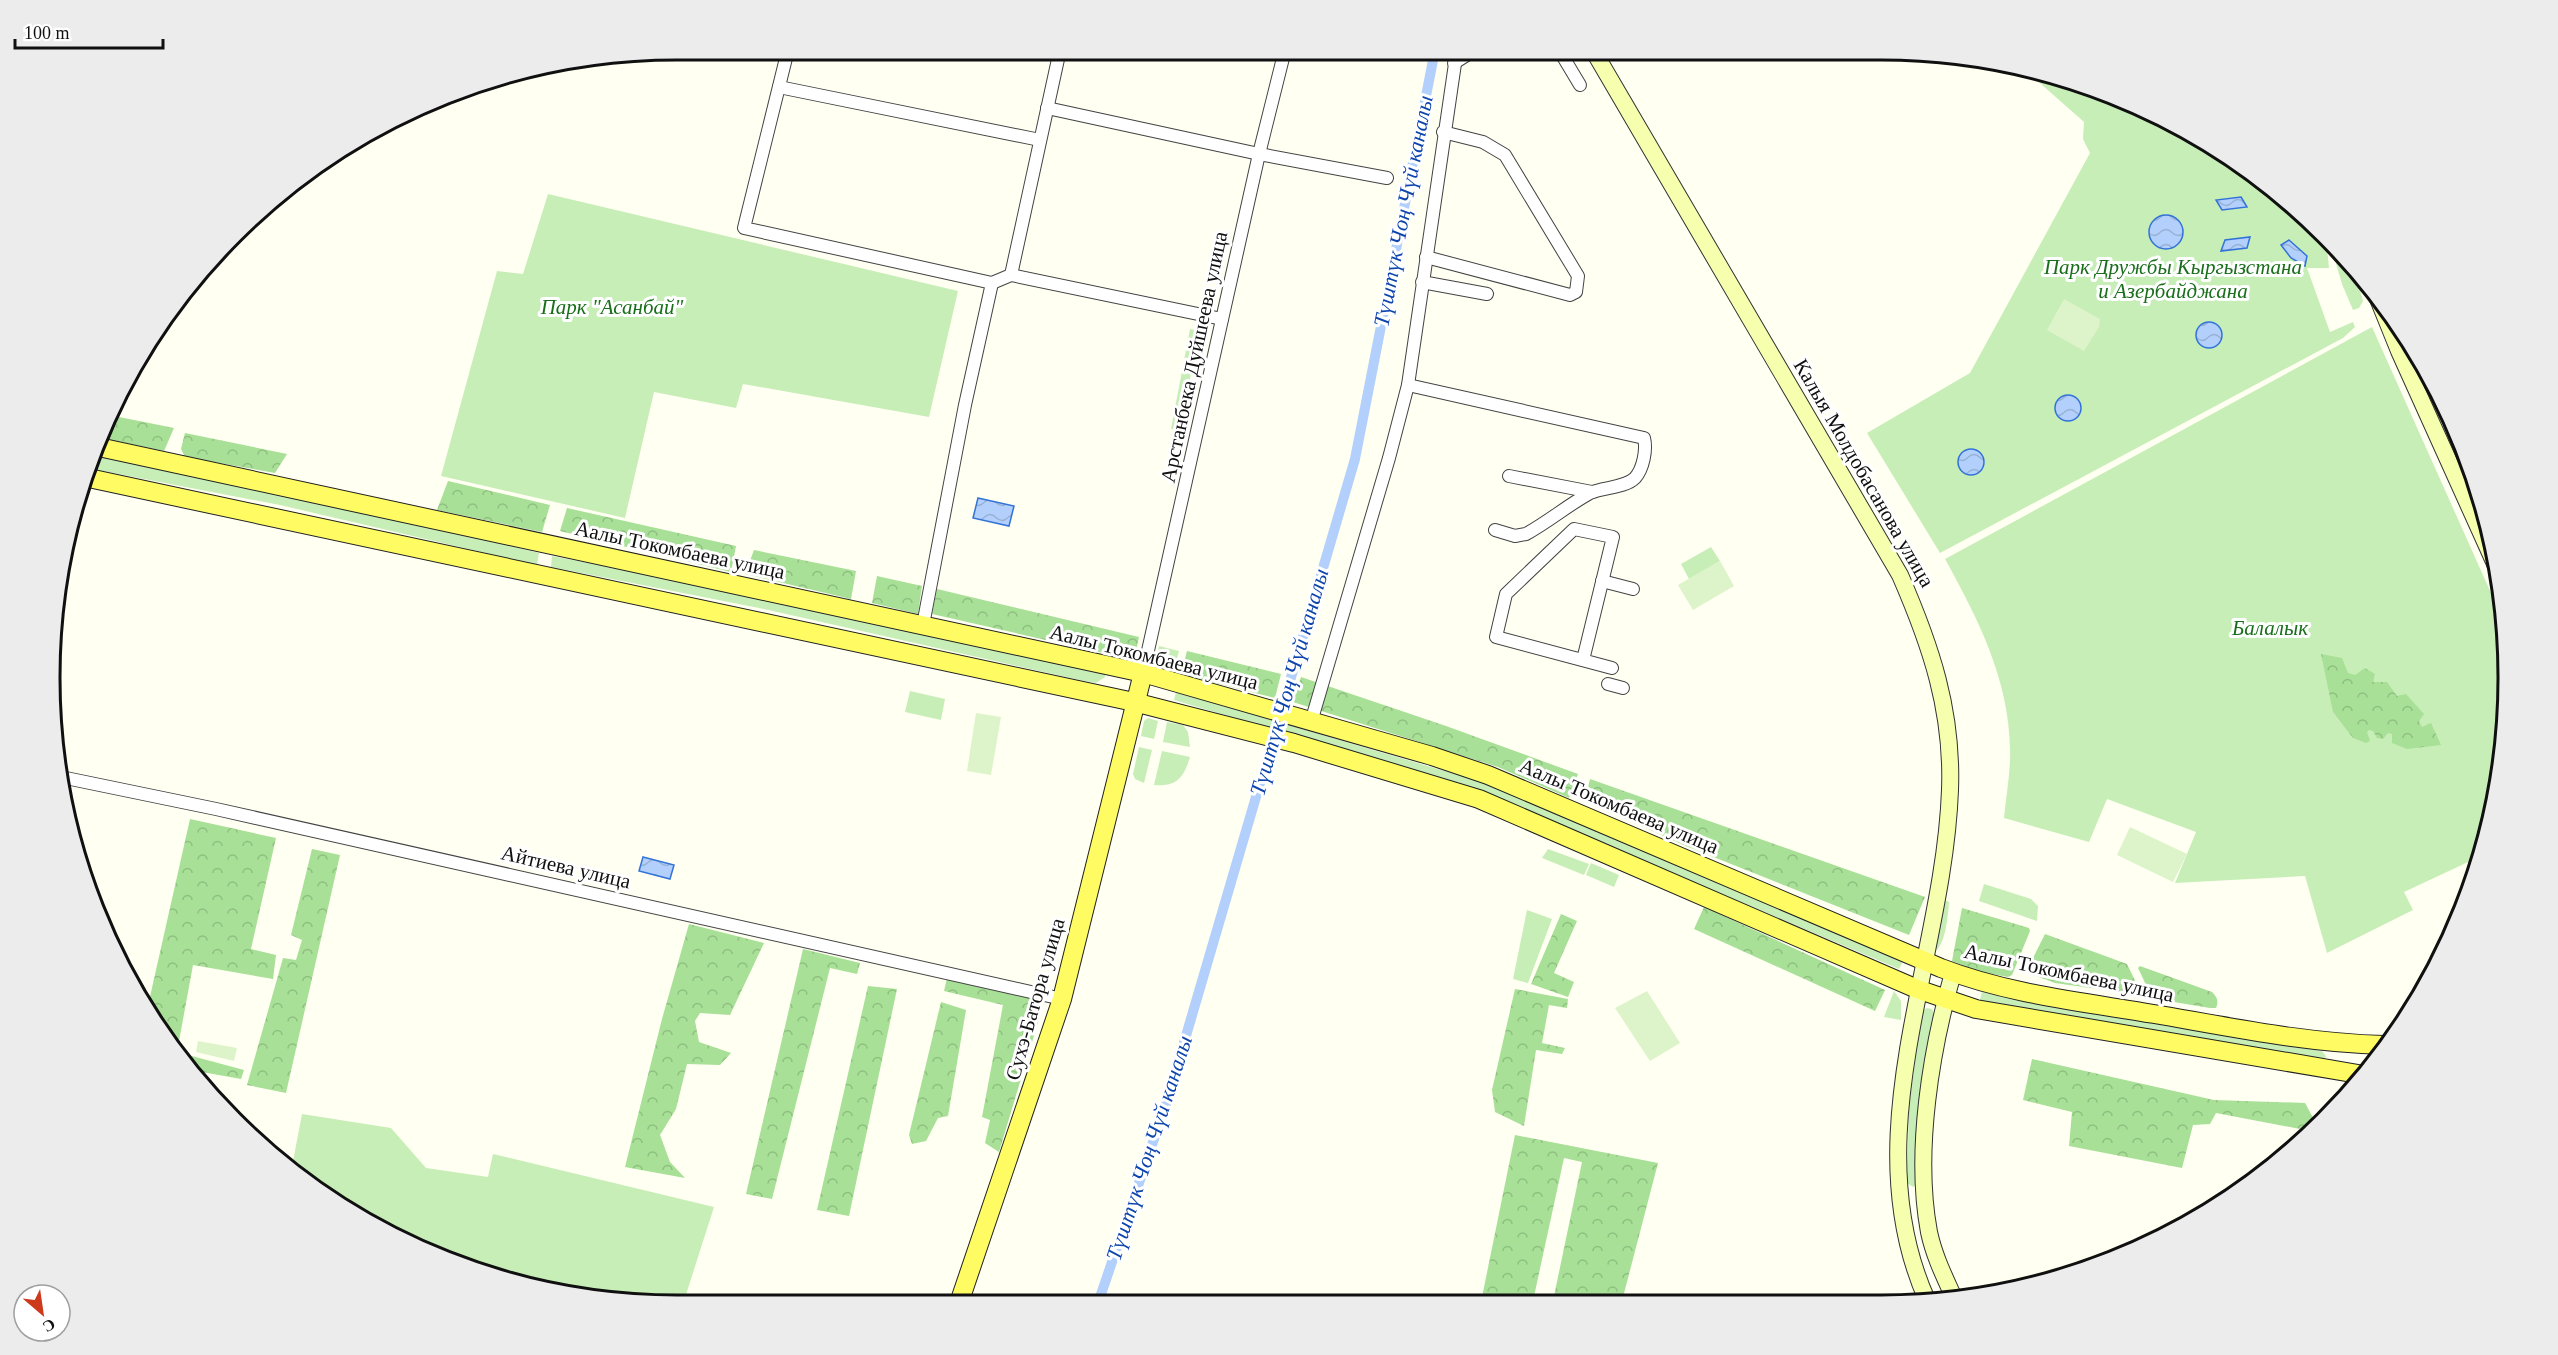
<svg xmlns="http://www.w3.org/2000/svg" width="2558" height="1355" font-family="'Times New Roman',serif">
<defs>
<pattern id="forest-crowns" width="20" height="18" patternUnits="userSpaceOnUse" patternTransform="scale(1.5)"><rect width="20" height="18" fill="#a7e096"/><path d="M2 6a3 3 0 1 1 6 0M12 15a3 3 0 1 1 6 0" fill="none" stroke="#8fbf80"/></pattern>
<pattern id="water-waves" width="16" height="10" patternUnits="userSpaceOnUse" patternTransform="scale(1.5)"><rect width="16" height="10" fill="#b2d0fb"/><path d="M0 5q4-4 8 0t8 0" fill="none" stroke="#98b2d6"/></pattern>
</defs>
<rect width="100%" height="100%" fill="#fffff2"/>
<g fill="#c8eeb8">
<path d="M 2023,68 L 2043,71 L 2159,114 L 2263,179 L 2326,238 L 2329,268 L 2307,268 L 2330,332 L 2353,322 L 2355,327 L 2343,338 L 1940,553 L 1867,433 L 1970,373 L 2090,153 L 2083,139 L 2084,122 Z"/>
<path d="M 548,194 L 958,291 L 929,417 L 743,384 L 736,408 L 654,392 L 625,518 L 441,476 L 497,271 L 523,274 Z"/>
<path d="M 2330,243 L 2353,264 L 2363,301 L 2359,308 L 2353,310 L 2342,284 Z"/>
<path d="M 2372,327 L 2504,622 L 2507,719 L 2487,840 L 2481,856 L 2404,892 L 2413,910 L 2327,953 L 2305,876 L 2175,883 L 2196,832 L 2107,799 L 2089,842 L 2004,818 C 2006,795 2011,771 2010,749 C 2009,679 1978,619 1945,559 Z"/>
<path d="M 1190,329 L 1199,331 L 1180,430 L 1171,429 Z"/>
<path d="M 91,455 L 463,534 L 539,553 L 537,565 L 280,505 L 87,468 Z"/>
<path d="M 1711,547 L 1720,561 L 1689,579 L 1681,564 Z"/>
<path d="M 552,556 L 831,609 L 1105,673 L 1105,677 L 1096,683 L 1079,680 L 764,609 L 551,567 Z"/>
<path d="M 1159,646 L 1179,651 L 1174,671 L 1160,667 L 1156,662 Z"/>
<path d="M 910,691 L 945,699 L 941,720 L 905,712 Z"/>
<path d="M 1176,692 L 1489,784 L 1903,961 L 1899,969 L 1482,792 L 1174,700 Z"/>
<path d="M 1148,718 L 1158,721 L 1154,739 L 1141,736 L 1144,721 Z"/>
<path d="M 1167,722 L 1183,725 L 1188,732 L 1190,747 L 1163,742 Z"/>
<path d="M 1139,747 L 1152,750 L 1144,783 L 1135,779 L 1133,774 Z"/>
<path d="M 1162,751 L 1190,757 C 1184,777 1177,787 1154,785 Z"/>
<path d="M 1548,849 L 1589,864 L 1584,875 L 1542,858 Z"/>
<path d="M 1591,863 L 1619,875 L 1614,887 L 1586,875 Z"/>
<path d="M 1984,884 L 2031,899 L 2038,906 L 2037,921 L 1979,901 Z"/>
<path d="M 1942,899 L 1949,902 C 1948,916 1946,939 1937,950 L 1932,946 Z"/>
<path d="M 1527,910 L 1552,919 L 1528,983 L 1513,979 Z"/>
<path d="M 1894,991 L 1901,1001 L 1901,1020 L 1884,1017 Z"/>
<path d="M 1982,992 L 2322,1051 L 2326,1056 L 2325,1059 L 2020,1009 L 1980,1000 Z"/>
<path d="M 1927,1008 L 1932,1009 L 1934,1014 L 1921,1108 L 1917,1184 L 1913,1187 L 1907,1183 L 1909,1106 L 1922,1011 Z"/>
<path d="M 302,1114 L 391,1128 L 426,1168 L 488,1177 L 493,1154 L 714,1207 L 683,1304 L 637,1304 L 515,1284 L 399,1241 L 291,1172 Z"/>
</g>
<g fill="url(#forest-crowns)">
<path d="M 109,415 L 174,428 L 164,451 L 97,437 Z"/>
<path d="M 185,433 L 287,454 L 275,473 L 185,457 L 181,449 Z"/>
<path d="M 448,481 L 550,505 L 542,532 L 437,510 Z"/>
<path d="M 567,508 L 736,546 L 731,572 L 560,531 Z"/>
<path d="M 754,550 L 856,571 L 851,599 L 745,574 Z"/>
<path d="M 877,576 L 922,586 L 918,614 L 872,603 Z"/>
<path d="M 937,589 L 1139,637 L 1134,660 L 932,614 Z"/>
<path d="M 1187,651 L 1281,674 L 1275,698 L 1181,674 Z"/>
<path d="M 2321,654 L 2342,658 L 2348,673 L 2355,675 L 2365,668 L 2375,674 L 2373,682 L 2387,682 L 2397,696 L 2406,694 L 2424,714 L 2419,721 L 2422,727 L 2431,723 L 2441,745 L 2407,749 L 2392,743 L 2392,734 L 2388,733 L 2383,739 L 2377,738 L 2373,731 L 2369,730 L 2367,732 L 2370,741 L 2366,743 L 2353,738 L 2333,712 Z"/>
<path d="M 1301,677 L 1446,726 L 1578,774 L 1569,798 L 1498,767 L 1293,702 Z"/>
<path d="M 1590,779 L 1925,897 L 1909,935 L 1686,846 L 1585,801 Z"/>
<path d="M 190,819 L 276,838 L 251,949 L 276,955 L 273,979 L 193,965 L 177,1052 L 244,1070 L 241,1079 L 191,1070 L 156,1027 L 147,1010 Z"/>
<path d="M 312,849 L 340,855 L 286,1093 L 247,1085 L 283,958 L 296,960 L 302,940 L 291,935 Z"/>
<path d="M 1704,907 L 1885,990 L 1875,1011 L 1694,929 Z"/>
<path d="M 1962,908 L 2029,928 L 2030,931 L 2012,975 L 2008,977 L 1977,971 L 1952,961 Z"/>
<path d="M 1561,914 L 1577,921 L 1554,973 L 1574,982 L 1568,997 L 1531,984 Z"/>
<path d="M 689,924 L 764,943 L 730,1015 L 700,1013 L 695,1021 L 699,1042 L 731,1053 L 720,1065 L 687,1064 L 676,1109 L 660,1135 L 670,1162 L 685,1178 L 625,1167 L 662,1019 Z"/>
<path d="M 2045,934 L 2127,964 L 2140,991 L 2133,994 L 2055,983 L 2031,974 L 2028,968 Z"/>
<path d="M 803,949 L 860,963 L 857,974 L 830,968 L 772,1199 L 746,1194 Z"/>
<path d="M 2140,966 L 2212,992 C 2217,997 2219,1001 2216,1008 L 2210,1008 L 2156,999 L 2149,991 L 2138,968 Z"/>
<path d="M 947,978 L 1031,998 L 1039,1019 L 999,1152 L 985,1143 L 990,1120 L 982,1117 L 1003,1005 L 944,991 Z"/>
<path d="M 868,986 L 897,989 L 849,1216 L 817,1210 Z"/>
<path d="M 1515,989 L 1568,999 L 1567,1008 L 1549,1005 L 1542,1043 L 1565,1048 L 1562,1054 L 1536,1050 L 1524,1126 L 1495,1112 L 1492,1090 Z"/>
<path d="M 941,1002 L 966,1010 L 948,1116 L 938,1118 L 926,1141 L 912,1144 L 909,1135 Z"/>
<path d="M 2032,1059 L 2214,1100 L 2305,1103 L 2317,1125 L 2311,1131 L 2216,1113 L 2210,1124 L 2193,1125 L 2182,1168 L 2069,1146 L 2072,1112 L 2023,1100 Z"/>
<path d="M 1515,1135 L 1658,1163 L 1622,1301 L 1553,1301 L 1582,1162 L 1564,1158 L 1533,1301 L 1481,1302 Z"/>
</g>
<g fill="#ddf4ca">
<path d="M 2064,299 L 2100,319 L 2099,327 L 2084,351 L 2047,330 Z"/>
<path d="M 1720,561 L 1734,586 L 1693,610 L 1678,585 Z"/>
<path d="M 976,713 L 1001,717 L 991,775 L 967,771 Z"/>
<path d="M 2130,827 L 2187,854 L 2173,882 L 2117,855 Z"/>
<path d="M 1647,991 L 1680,1043 L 1650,1061 L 1615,1008 Z"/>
<path d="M 198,1041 L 237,1048 L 234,1061 L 196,1052 Z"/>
</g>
<g fill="url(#water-waves)" stroke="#3373d8" stroke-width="1.5">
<path d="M 2241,197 L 2247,207 L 2222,210 L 2216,200 Z"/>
<circle cx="2166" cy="232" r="17"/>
<path d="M 2250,237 L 2247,248 L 2221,251 L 2225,240 Z"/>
<path d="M 2289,240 L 2307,256 L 2305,266 L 2291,258 L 2281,245 Z"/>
<circle cx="2209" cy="335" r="13"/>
<circle cx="2068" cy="408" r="13"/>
<circle cx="1971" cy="462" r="13"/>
<path d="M 978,498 L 1014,506 L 1009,526 L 973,518 Z"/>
<path d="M 643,857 L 674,865 L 670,879 L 639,871 Z"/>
</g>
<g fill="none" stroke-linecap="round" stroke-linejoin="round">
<path stroke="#b2d0fb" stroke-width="10" d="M 1098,1303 L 1166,1104 L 1355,459 L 1435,50"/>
<g stroke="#434343" stroke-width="14">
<g id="street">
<path d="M 788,50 L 744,228 L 992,283 L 1011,275 L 1222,319"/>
<path d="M 1559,50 L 1580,85"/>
<path d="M 1454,63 L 1475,50"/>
<path d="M 779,87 L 1040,140"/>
<path d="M 1047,108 L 1259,154 L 1387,178"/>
<path d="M 1426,257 L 1570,295 L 1576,292 L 1578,276 L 1505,155 L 1483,142 L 1443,132"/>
<path d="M 1011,275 L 1060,50"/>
<path d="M 1422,282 L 1487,294"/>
<path d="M 1408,385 L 1644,438 C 1647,450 1643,469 1635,478 C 1625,488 1603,487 1590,493 C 1568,505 1548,522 1526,534 L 1515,536 L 1495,530"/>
<path d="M 1509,476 L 1592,492"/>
<path d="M 1602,581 L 1633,589"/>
<path d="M 923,625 L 965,405 L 992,283"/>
<path d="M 1583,660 L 1613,537 L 1574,529 L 1506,594 L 1496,637 L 1612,668"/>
<path d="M 1143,673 L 1259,154 L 1285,50"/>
<path d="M 1608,684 L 1623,688"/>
<path d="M 1311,722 L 1389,458 L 1408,385 L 1457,50"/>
<path d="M 61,777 L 216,809 L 1062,999"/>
</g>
</g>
<g stroke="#323232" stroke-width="18">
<g id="secondary">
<path d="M 1593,50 L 1900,575 C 1931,646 1953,711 1950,790 C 1944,959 1853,1135 1927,1300"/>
<path d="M 2378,299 L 2399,351 L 2496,566"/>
<path d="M 1953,973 C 1931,1050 1914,1152 1929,1232 C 1934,1256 1945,1278 1955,1300"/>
</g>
</g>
<g stroke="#212121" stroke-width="20">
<g id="primary">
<path d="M 94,446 L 1143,673 L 1432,756 L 1488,775 L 1941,968 C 2008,994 2083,1002 2154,1014 C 2230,1027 2306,1043 2384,1045"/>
<path d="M 84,477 L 1134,702 L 1294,743 L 1479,799 L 1917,989 L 1976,1009 L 2364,1075"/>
<path d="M 959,1303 L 1062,999 L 1143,673"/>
</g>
</g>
<use href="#street" stroke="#fff" stroke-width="12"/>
<use href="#secondary" stroke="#f6ffad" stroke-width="16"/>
<use href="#primary" stroke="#fffb62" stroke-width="18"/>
</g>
<g text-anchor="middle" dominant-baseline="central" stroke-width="6" stroke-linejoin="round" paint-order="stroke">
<g font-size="21" font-style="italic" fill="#196e1a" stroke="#fff">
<text x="2173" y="267">Парк Дружбы Кыргызстана<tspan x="2173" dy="24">и Азербайджана</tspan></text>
<text x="612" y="307">Парк "Асанбай"</text>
<text x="2270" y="628">Балалык</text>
</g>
<g font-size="21" fill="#101010" stroke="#fff">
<text transform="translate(1194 357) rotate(-78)">Арстанбека Дуйшеева улица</text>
<text transform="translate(1864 473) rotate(60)">Калыя Молдобасанова улица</text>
<text transform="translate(680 550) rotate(12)">Аалы Токомбаева улица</text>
<text transform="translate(1154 657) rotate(14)">Аалы Токомбаева улица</text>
<text transform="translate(1619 806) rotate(23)">Аалы Токомбаева улица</text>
<text transform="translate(566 867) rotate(13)">Айтиева улица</text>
<text transform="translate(2069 973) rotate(12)">Аалы Токомбаева улица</text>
<text transform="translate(1035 999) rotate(-74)">Сухэ-Батора улица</text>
</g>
<g font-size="22" font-style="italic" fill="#0d45ad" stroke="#fff">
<text transform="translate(1403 211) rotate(-79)">Түштүк Чоң Чүй каналы</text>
<text transform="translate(1289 682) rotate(-74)">Түштүк Чоң Чүй каналы</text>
<text transform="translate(1149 1148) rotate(-72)">Түштүк Чоң Чүй каналы</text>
</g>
</g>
<path d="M0 0H2558V1355H0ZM677 60H1881A617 617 0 0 1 2498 677V678A617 617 0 0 1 1881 1295H677A617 617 0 0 1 60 678V677A617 617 0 0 1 677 60Z" fill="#ececec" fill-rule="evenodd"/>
<path fill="none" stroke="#101010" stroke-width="3" d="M677 60H1881A617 617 0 0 1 2498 677V678A617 617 0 0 1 1881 1295H677A617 617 0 0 1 60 678V677A617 617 0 0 1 677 60Z"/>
<g transform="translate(42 1313) rotate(151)"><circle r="28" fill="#ffffff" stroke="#9f9f9f" stroke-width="1.5"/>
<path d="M0-4.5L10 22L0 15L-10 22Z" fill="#cc391b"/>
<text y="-9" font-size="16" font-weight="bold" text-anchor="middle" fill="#101010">С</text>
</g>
<path d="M15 39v9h148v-9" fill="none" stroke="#101010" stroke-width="3"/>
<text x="24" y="39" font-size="18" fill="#101010" stroke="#ffffff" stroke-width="4.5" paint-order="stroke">100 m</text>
</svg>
